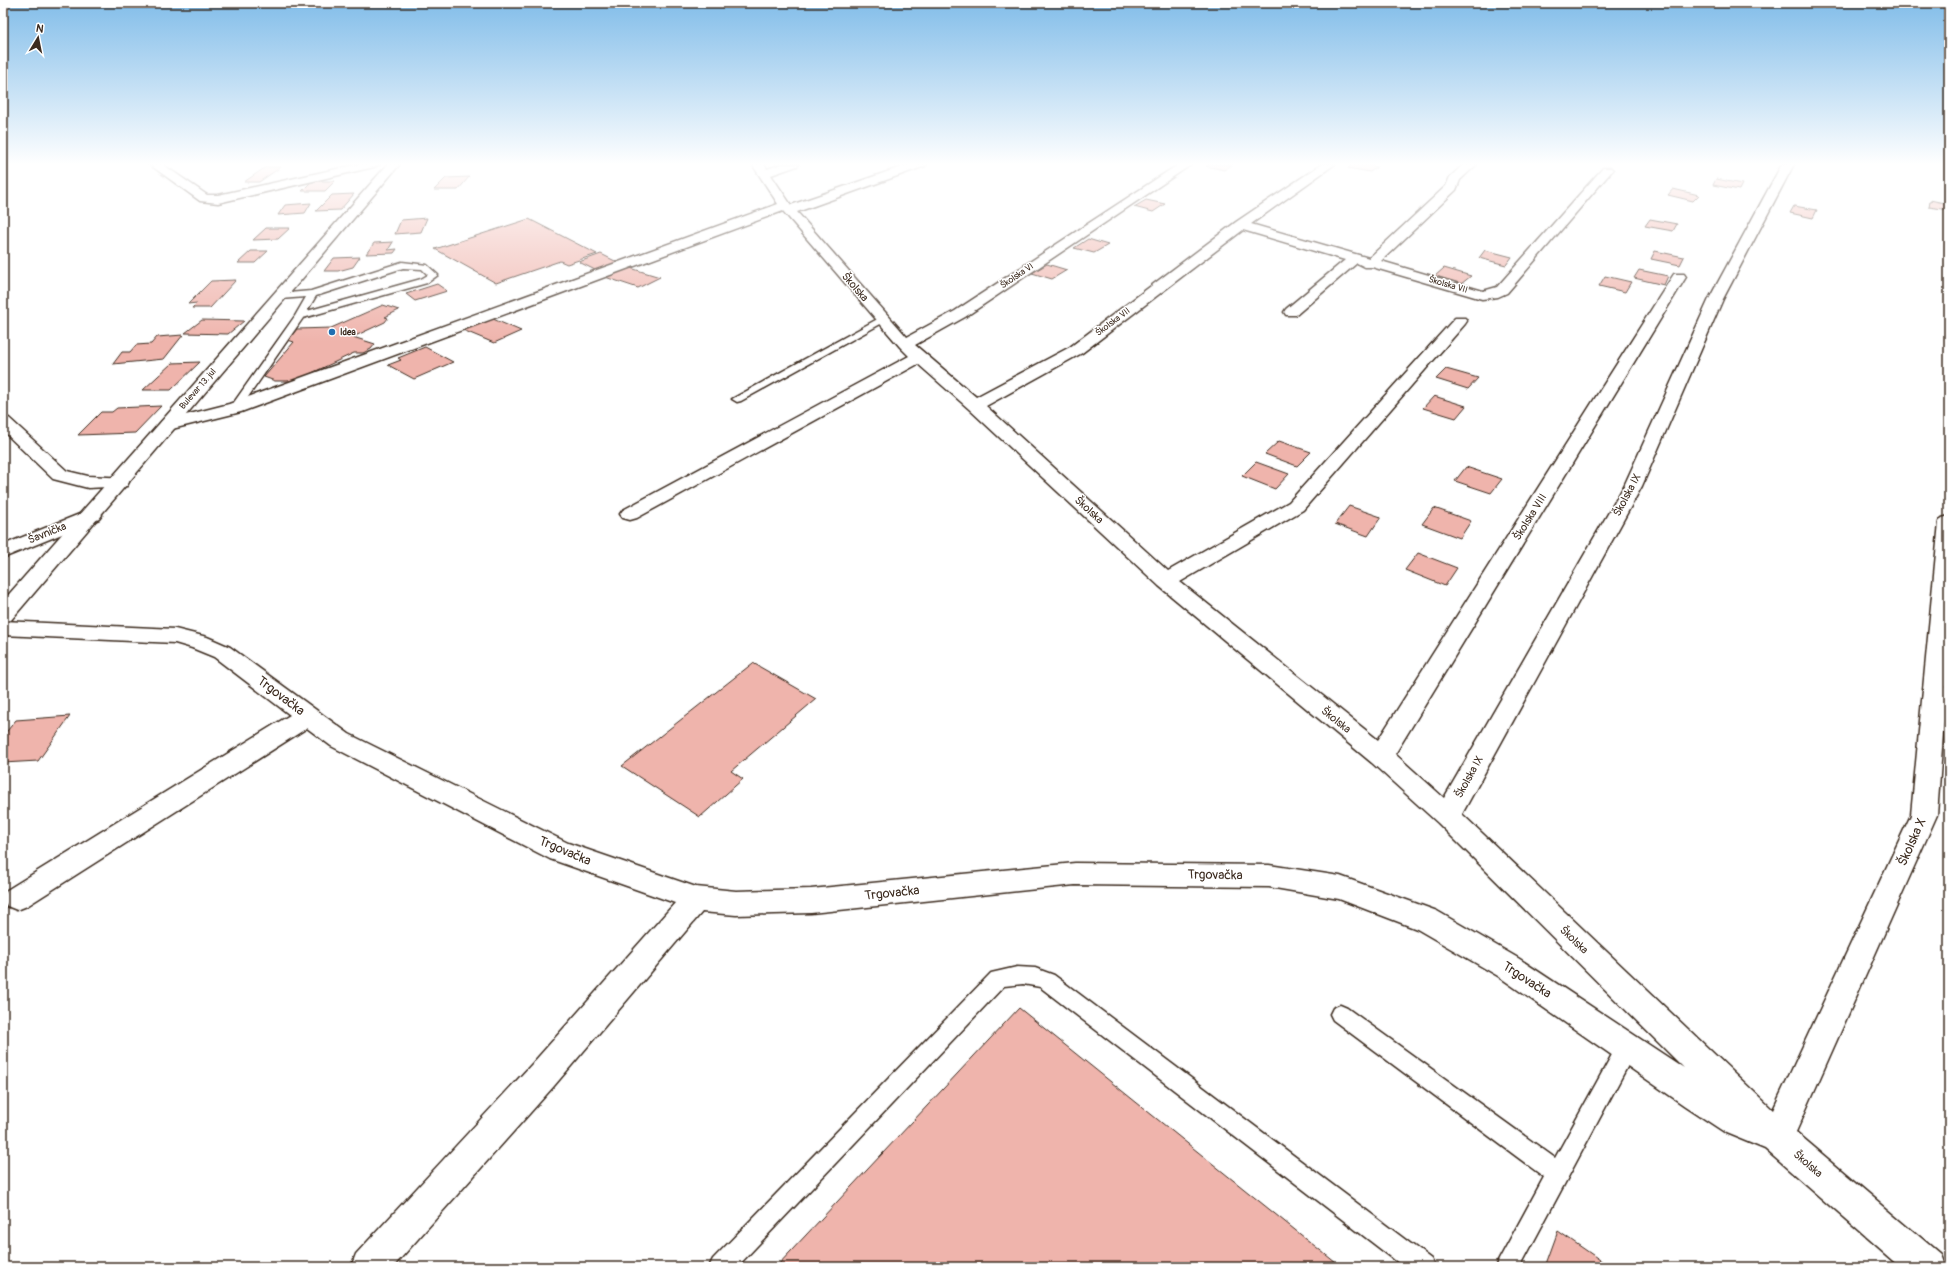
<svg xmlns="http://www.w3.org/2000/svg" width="1952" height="1270" font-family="Pangolin,sans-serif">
<rect width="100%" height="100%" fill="#fff"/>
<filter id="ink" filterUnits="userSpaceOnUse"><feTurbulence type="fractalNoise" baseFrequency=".025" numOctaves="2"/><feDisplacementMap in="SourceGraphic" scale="8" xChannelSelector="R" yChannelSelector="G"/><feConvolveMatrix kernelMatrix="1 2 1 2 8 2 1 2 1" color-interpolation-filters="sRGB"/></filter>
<g filter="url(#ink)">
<g fill="#efb4ac" stroke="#3b2a1e">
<path d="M 1209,164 L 1233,164 L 1224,170 L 1206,166 Z"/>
<path d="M 1353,164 L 1363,164 L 1377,167 L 1370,172 L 1348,168 Z"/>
<path d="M 266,167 L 281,167 L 259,182 L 244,182 Z"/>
<path d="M 469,177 L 458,190 L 434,190 L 446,178 Z"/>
<path d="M 1716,179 L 1742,184 L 1739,190 L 1713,185 Z"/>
<path d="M 312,181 L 335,181 L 325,191 L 302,191 Z"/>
<path d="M 1673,189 L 1699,195 L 1693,201 L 1668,195 Z"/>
<path d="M 354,194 L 340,210 L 316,211 L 332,195 Z"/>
<path d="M 1146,200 L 1165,204 L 1153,212 L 1134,207 Z"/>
<path d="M 1930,200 L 1949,204 L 1949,210 L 1929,207 Z"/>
<path d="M 311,203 L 305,213 L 278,215 L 285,205 Z"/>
<path d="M 1794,206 L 1817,210 L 1813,218 L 1790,213 Z"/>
<path d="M 427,218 L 421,232 L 395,234 L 401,220 Z"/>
<path d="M 529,219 L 597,254 L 567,264 L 560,261 L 496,283 L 435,249 Z"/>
<path d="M 1650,219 L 1677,224 L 1673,231 L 1645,226 Z"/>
<path d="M 266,228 L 290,228 L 278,239 L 253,240 Z"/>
<path d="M 1088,239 L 1108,245 L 1094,253 L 1074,248 Z"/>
<path d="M 393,242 L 388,250 L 397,249 L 394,253 L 366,254 L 374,243 Z"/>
<path d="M 1485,250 L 1512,257 L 1506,265 L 1479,258 Z"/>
<path d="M 251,251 L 268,251 L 255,263 L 238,263 Z"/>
<path d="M 1655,251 L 1684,257 L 1680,265 L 1651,259 Z"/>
<path d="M 601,254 L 619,263 L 597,271 L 579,262 Z"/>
<path d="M 360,257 L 353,267 L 338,271 L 324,271 L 334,258 Z"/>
<path d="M 1047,264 L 1067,270 L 1052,279 L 1032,273 Z"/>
<path d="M 627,267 L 660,277 L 638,288 L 605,277 Z"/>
<path d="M 1444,268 L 1471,276 L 1461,284 L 1435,276 Z"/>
<path d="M 1639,270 L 1668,276 L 1664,285 L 1634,278 Z"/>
<path d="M 1605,276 L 1631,282 L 1625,292 L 1599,286 Z"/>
<path d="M 236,280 L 210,308 L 192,308 L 197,303 L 188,304 L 211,281 Z"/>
<path d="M 437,284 L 447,291 L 415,301 L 406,294 Z"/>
<path d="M 383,305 L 399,310 L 385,317 L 388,318 L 385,322 L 353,337 L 375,344 L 371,349 L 363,353 L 354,353 L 295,381 L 275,381 L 264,377 L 294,342 L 288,340 L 297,329 L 331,328 Z"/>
<path d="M 486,316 L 521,331 L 494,343 L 458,328 Z"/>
<path d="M 202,320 L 244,321 L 228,334 L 185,333 Z"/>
<path d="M 183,335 L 164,359 L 113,364 L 122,352 L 130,352 L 136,345 L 151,344 L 157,337 Z"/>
<path d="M 425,347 L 453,362 L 414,379 L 388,365 L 401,360 L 398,358 Z"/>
<path d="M 200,362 L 171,390 L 143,390 L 172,363 Z"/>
<path d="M 1446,369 L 1478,378 L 1468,389 L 1436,379 Z"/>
<path d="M 1434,396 L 1466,406 L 1456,418 L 1423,408 Z"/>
<path d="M 161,406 L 135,433 L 78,435 L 101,412 L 112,412 L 117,408 Z"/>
<path d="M 1279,441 L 1311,452 L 1297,466 L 1265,454 Z"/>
<path d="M 1256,462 L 1289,474 L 1275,489 L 1242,476 Z"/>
<path d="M 1466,467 L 1502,479 L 1491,493 L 1455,481 Z"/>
<path d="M 1349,506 L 1381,517 L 1368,536 L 1335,524 Z"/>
<path d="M 1434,508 L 1471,521 L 1460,538 L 1422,524 Z"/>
<path d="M 1418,553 L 1457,568 L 1445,586 L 1405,570 Z"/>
<path d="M 753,663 L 816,699 L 731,771 L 743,779 L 700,817 L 622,766 Z"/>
<path d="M 70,716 L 38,761 L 3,763 L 3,736 L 16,720 Z"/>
<path d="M 1019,1008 L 1341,1267 L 776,1267 Z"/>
<path d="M 1558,1231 L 1603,1262 L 1601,1267 L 1551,1267 L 1546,1264 Z"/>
</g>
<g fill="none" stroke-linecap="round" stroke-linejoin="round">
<g stroke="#3b2a1e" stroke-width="3">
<g id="service">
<path d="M 402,262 L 427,265 L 438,275 L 427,283 L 303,318 L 239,410 L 231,410 L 230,408 L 295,316 L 306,297 L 280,299 L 275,296 L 277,294 L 311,291 ZM 403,268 L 422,269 L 428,275 L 421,279 L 307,311 L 316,296 Z"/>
<path d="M 883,316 L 886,317 L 888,319 L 886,321 L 741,401 L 737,402 L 732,399 Z"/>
<path d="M 1017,967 L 1035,968 L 1054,975 L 1431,1259 L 1435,1267 L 1404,1267 L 1040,987 L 1023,984 L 1004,986 L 737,1267 L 709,1267 L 713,1259 L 991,973 Z"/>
<path d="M 1340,1005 L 1347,1008 L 1555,1158 L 1620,1040 L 1627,1038 L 1634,1040 L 1637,1047 L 1634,1054 L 1520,1267 L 1495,1267 L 1544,1177 L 1333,1020 L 1330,1014 L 1333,1008 Z"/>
</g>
</g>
<g stroke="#3b2a1e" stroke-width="3">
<g id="minor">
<path d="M 149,164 L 162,164 L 207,195 L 218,195 L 359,164 L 380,164 L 374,167 L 218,203 L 200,201 Z"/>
<path d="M 752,164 L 764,164 L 767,169 L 782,164 L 799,164 L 797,166 L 771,175 L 791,205 L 910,164 L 927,164 L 925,166 L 797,212 L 907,337 L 955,311 L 1179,164 L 1192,164 L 965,317 L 915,345 L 976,397 L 1070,347 L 1236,222 L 1322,164 L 1335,164 L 1251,224 L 1369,258 L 1446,186 L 1450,177 L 1464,164 L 1477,164 L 1460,180 L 1456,190 L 1381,261 L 1483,291 L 1497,287 L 1603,168 L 1611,168 L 1613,170 L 1611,172 L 1507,293 L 1498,297 L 1482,299 L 1372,267 L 1365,267 L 1357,263 L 1296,315 L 1286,315 L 1284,312 L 1286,309 L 1345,260 L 1243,230 L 1082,353 L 986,406 L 1168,571 L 1289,502 L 1455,318 L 1465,318 L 1467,321 L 1465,324 L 1303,510 L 1180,582 L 1378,740 L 1672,277 L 1674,274 L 1684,274 L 1686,277 L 1395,754 L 1444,798 L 1624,486 L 1709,299 L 1782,164 L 1794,164 L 1723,299 L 1642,486 L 1462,814 L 1773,1110 L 1911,815 L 1939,522 L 1942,518 L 1949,516 L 1949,653 L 1937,815 L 1796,1132 L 1940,1254 L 1945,1267 L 1900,1267 L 1765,1149 L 1726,1133 L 1685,1106 L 1498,976 L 1417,929 L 1339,899 L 1269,887 L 1075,885 L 811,913 L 736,915 L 702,912 L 554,1086 L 393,1267 L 351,1267 L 356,1254 L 532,1064 L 675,903 L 550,859 L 331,746 L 307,728 L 27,906 L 17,910 L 7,906 L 3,898 L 7,890 L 290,715 L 214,657 L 192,648 L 175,643 L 3,635 L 3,621 L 175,629 L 207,637 L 230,647 L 349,734 L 568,843 L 696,887 L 736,891 L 811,889 L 1075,863 L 1269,865 L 1340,876 L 1437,911 L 1518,958 L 1684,1068 L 1438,823 L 1372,763 L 1159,586 L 969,409 L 918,364 L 637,518 L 630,520 L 623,518 L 620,514 L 623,510 L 909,356 L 900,347 L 783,211 L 241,412 L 168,430 L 162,429 L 159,425 L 162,421 L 229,404 L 778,204 Z"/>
<path d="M 3,417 L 9,418 L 67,471 L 88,476 L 127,478 L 129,482 L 127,486 L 88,488 L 53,479 L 3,431 Z"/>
<path d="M 92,509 L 99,511 L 102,515 L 99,519 L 3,558 L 3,545 Z"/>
</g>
</g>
<g stroke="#3b2a1e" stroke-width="3">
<path id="tertiary" d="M 388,164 L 400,164 L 11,620 L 3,622 L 3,601 Z"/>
</g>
<use href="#service" fill="#fff" fill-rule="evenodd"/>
<use href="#minor" fill="#fff" fill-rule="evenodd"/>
<use href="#tertiary" fill="#fff" fill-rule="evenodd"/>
</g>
</g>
<linearGradient id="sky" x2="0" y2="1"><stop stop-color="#82bde9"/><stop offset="0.48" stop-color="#fff"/><stop offset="1" stop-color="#fff" stop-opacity="0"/></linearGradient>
<rect width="1952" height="342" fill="url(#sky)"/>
<circle fill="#1f6fb2" stroke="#fff" stroke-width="1.5" cx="332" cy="332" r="4"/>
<g text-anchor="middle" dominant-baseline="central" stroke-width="3" stroke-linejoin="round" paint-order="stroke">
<g font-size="9" fill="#3b2a1e" stroke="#fff">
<text transform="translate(1017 276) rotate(-34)">Školska VI</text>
<text transform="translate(1448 285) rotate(16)">Školska VII</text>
<text transform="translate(1113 322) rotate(-37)">Školska VII</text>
<text transform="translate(198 389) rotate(-49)">Bulevar 13. jul</text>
</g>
<g font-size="9" font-weight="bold" fill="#3b2a1e" stroke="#fff" text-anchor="start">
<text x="340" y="332">Idea</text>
</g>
<g font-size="11" fill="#3b2a1e" stroke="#fff">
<text transform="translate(855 287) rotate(49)">Školska</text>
<text transform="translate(1627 495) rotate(-62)">Školska IX</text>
<text transform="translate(1089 510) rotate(43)">Školska</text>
<text transform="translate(1530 517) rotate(-58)">Školska VIII</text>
<text transform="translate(47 533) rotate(-22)">Šavnička</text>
<text transform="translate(1336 720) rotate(39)">Školska</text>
<text transform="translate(1469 777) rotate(-61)">Školska IX</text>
<text transform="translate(1574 940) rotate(44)">Školska</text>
<text transform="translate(1808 1164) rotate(41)">Školska</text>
</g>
<g font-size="13" fill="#3b2a1e" stroke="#fff">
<text transform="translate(281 696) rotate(37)">Trgovačka</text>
<text transform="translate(1912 842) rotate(-66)">Školska X</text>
<text transform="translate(565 851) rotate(23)">Trgovačka</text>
<text transform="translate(1215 875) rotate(1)">Trgovačka</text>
<text transform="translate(892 893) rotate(-6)">Trgovačka</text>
<text transform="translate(1527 980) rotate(33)">Trgovačka</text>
</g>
</g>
<rect width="1952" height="1270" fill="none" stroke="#fff" stroke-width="16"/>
<rect x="8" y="8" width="1936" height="1254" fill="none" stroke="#3b2a1e" stroke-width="1.5" filter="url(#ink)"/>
<g transform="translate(38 38) rotate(10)" stroke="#ffffff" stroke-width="3" paint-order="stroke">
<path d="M0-3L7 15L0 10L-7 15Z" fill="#3b2a1e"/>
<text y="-6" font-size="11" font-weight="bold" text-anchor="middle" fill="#3b2a1e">N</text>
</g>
</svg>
